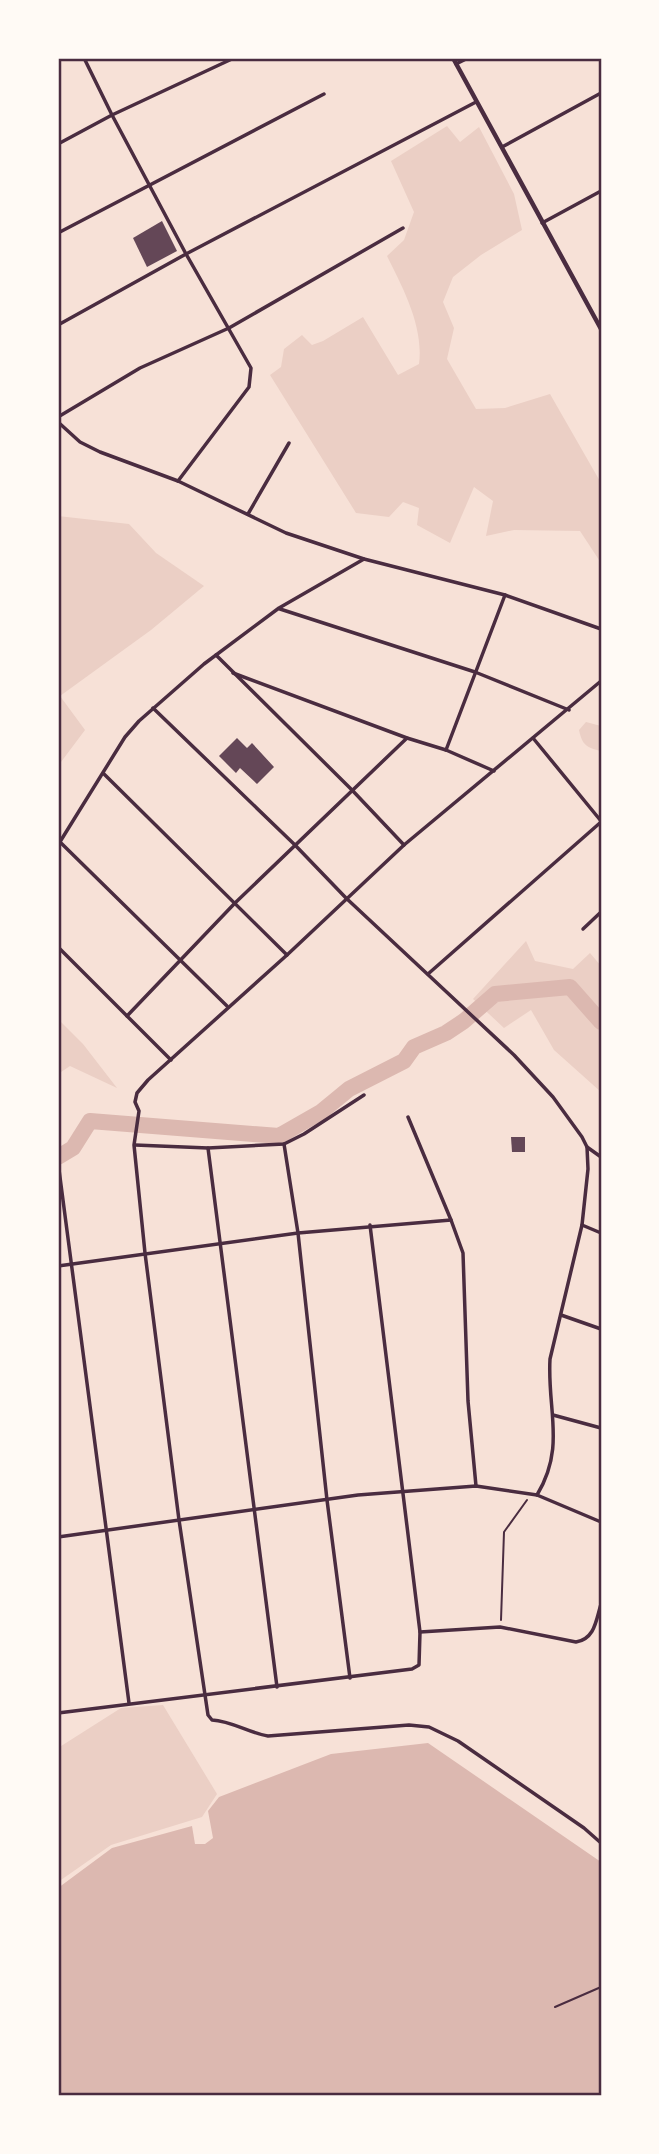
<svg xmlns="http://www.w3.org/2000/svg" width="659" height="2154" font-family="'Source Sans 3',sans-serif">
<rect width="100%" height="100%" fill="#f7e1d7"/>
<g fill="#ebcfc5">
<path d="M 447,126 L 460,142 L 479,127 L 514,194 L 522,230 L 481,255 L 453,277 L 443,302 L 454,328 L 447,359 L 476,409 L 505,408 L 550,394 L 601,483 L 601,563 L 580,531 L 514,530 L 486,536 L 493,501 L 474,487 L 450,543 L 417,525 L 419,508 L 403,502 L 389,517 L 356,513 L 270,375 L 281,367 L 284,349 L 302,335 L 312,345 L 323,341 L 363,317 L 398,375 L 419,364 C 424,327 403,288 387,256 L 404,240 L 414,212 L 391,161 Z"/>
<path d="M 58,516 L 129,524 L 156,553 L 204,586 L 151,630 L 60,696 L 85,730 L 58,766 Z"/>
<path d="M 586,722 L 601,726 L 601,751 C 587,748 582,745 579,730 Z"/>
<path d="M 526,941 L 535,961 L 573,969 L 590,953 L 601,966 L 601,1092 L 554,1050 L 531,1010 L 504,1028 L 473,999 Z"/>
<path d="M 58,1019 L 83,1044 L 117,1088 L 70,1066 L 58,1074 Z"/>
<path d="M 163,1705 L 217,1794 L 202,1817 L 111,1845 L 58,1882 L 58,1748 L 121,1708 Z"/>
</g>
<path fill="#dcb8b0" d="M 428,1743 L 601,1862 L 601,2096 L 58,2096 L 58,1888 L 112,1848 L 192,1826 L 195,1844 L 205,1844 L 213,1838 L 208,1811 L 219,1797 L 331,1754 Z"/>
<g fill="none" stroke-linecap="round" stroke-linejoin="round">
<path stroke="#dcb8b0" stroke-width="16" d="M 58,1157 L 73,1148 L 90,1121 L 279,1136 L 321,1112 L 349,1089 L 404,1061 L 414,1047 L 446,1033 L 464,1021 L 495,994 L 570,987 L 601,1022"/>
</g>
<g fill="#644757">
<path d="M 162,221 L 177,251 L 147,267 L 133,238 Z"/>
<path d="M 237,738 L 247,748 L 252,743 L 274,767 L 257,784 L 240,768 L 236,773 L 219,756 Z"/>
<path d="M 511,1137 L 525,1137 L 525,1152 L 512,1152 Z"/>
</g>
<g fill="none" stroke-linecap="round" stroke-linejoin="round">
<g stroke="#4a2c40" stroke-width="2">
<path d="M 501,1620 L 504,1532 L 527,1500"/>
<path d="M 555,2007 L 601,1987"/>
</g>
<g stroke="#4a2c40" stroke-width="3.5">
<path d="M 84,58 L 112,115 L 186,254 L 251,368 L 249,387 L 178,481"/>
<path d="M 456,64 L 468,58"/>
<path d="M 58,144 L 112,115 L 234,58"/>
<path d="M 502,147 L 601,93"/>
<path d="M 542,223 L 601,191"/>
<path d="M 58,233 L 324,94"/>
<path d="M 58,325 L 186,254 L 476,102"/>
<path d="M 58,417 L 140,368 L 229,328 L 403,228"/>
<path d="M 58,422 L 80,442 L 100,452 L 178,481 L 286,533 L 364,559 L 505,595 L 601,629"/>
<path d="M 248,514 L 289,443"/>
<path d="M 280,609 L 475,672 L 569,710"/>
<path d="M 216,655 L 352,790 L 404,845"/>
<path d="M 233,673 L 407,738 L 446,750 L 494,771"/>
<path d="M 601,681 L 404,845 L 287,955 L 148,1080 L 137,1093 L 135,1102 L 139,1111 L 134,1145 L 145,1253 L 179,1520 L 208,1715 L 212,1720 C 232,1721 249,1733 268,1736 L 409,1725 L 429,1727 L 458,1741 L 584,1828 L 601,1843"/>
<path d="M 153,708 L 295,845 L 346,898 L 514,1055 L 553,1097 L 582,1137 L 587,1147 L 588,1169 L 582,1225 L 550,1359 C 547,1410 566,1447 537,1495"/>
<path d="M 533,738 L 601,821"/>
<path d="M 446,750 L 505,595"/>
<path d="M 104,774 L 287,955"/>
<path d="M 60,842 L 227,1006"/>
<path d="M 58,845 L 125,737 L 139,721 L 204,664 L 279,608 L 364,559"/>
<path d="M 583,929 L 601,912"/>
<path d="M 58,947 L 171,1060"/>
<path d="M 428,974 L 601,822"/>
<path d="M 127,1016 L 235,903 L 407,738"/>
<path d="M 408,1117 L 451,1220 L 463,1253 L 468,1401 L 476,1486"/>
<path d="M 284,1144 L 298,1233 L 327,1500 L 350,1678"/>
<path d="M 135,1145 L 208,1148 L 284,1144 L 304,1134 L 364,1095"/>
<path d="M 587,1147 L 601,1157"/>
<path d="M 208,1148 L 277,1687"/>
<path d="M 58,1162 L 129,1703"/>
<path d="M 582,1225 L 601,1233"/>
<path d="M 58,1266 L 298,1233 L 451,1220"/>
<path d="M 561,1315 L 601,1329"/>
<path d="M 553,1415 L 601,1428"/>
<path d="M 58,1537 L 358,1495 L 476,1486 L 537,1495 L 601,1522"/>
<path d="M 420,1632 L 500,1627 L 576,1642 C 595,1639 596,1620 601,1604"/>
<path d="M 58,1713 L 412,1669 L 419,1665 L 420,1632 L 370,1225"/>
</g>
<path stroke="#4a2c40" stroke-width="4.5" d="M 453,58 L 601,329"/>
</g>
<rect width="659" height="2154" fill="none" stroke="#fffaf5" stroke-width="119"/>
<rect x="60" y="60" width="540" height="2034" fill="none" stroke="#4a2c40" stroke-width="2.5"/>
</svg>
